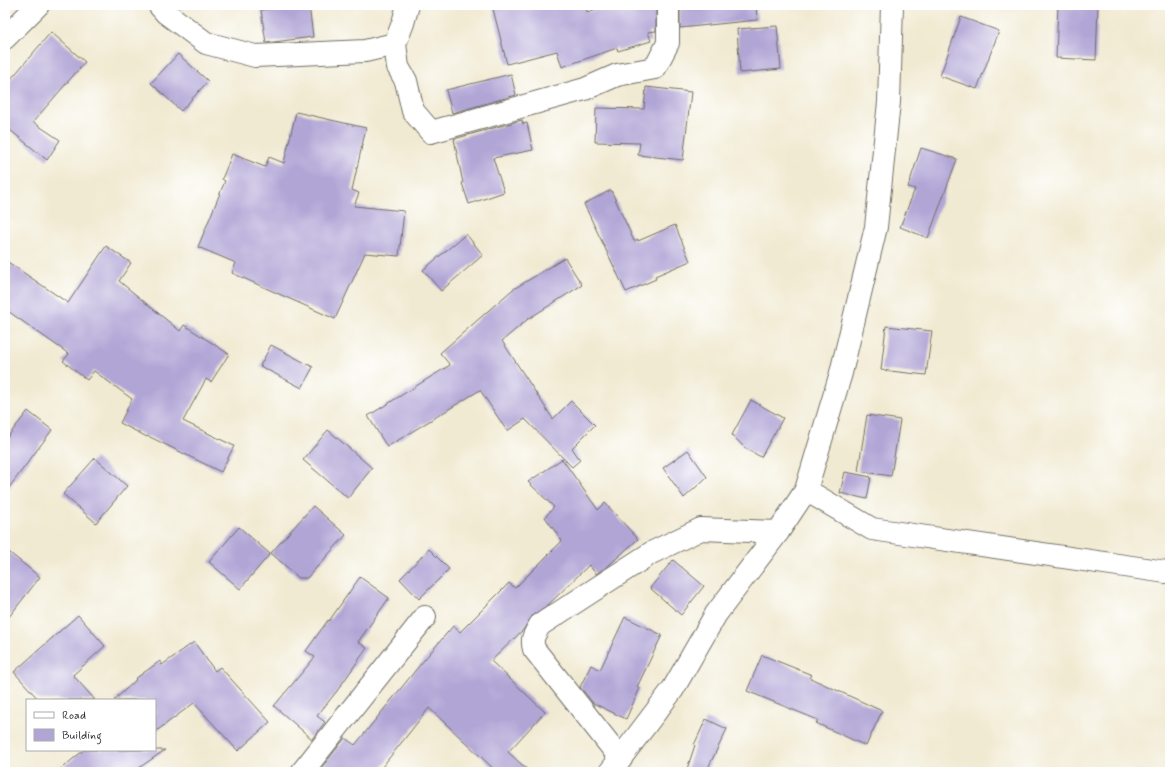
<svg xmlns="http://www.w3.org/2000/svg" width="1175" height="777" font-family="Mynerve,sans-serif">
<rect width="100%" height="100%" fill="#fff"/>
<filter id="ink" filterUnits="userSpaceOnUse"><feTurbulence type="fractalNoise" baseFrequency=".025" numOctaves="2"/><feDisplacementMap in="SourceGraphic" scale="8" xChannelSelector="R" yChannelSelector="G"/><feConvolveMatrix kernelMatrix="1 2 1 2 8 2 1 2 1" color-interpolation-filters="sRGB"/></filter>
<filter id="wash" filterUnits="userSpaceOnUse"><feTurbulence type="fractalNoise" baseFrequency=".012" numOctaves="4" result="noise"/><feDisplacementMap in="SourceGraphic" scale="16" xChannelSelector="R" yChannelSelector="G"/><feGaussianBlur stdDeviation="0.9" result="paint"/><feColorMatrix in="noise" values="0 0 0 0 0 0 0 0 0 0 0 0 0 0 0 0 0 1.4 0 .05"/><feComposite in="paint" operator="in"/></filter>
<g filter="url(#wash)">
<rect width="100%" height="100%" fill="#f1ead2"/>
<g id="blocks">
<g fill="#b1a5d6">
<path d="M 292,5 L 309,5 L 313,37 L 266,43 L 261,10 Z"/>
<path d="M 492,5 L 586,5 L 587,12 L 611,5 L 656,5 L 656,31 L 648,32 L 651,41 L 618,51 L 617,48 L 562,67 L 557,51 L 507,64 Z"/>
<path d="M 680,5 L 756,5 L 757,20 L 680,28 Z"/>
<path d="M 1058,5 L 1098,5 L 1096,60 L 1056,58 Z"/>
<path d="M 961,17 L 999,31 L 977,89 L 940,76 Z"/>
<path d="M 777,26 L 781,69 L 740,73 L 737,29 Z"/>
<path d="M 51,32 L 85,62 L 33,122 L 60,140 L 47,160 L 5,126 L 5,86 Z"/>
<path d="M 178,54 L 208,81 L 181,111 L 151,83 Z"/>
<path d="M 511,74 L 516,95 L 452,113 L 446,90 Z"/>
<path d="M 646,87 L 691,92 L 683,160 L 638,155 L 640,143 L 595,142 L 596,108 L 644,109 Z"/>
<path d="M 296,112 L 366,128 L 352,190 L 359,193 L 354,206 L 404,211 L 399,256 L 365,253 L 335,319 L 232,273 L 236,263 L 198,247 L 225,181 L 222,179 L 232,154 L 265,167 L 269,157 L 284,163 Z"/>
<path d="M 522,120 L 523,124 L 527,123 L 533,150 L 493,158 L 504,192 L 469,204 L 462,183 L 463,183 L 454,139 Z"/>
<path d="M 921,148 L 957,159 L 928,238 L 900,227 L 915,189 L 908,187 Z"/>
<path d="M 611,190 L 634,241 L 638,239 L 638,241 L 675,225 L 690,261 L 655,276 L 656,279 L 626,292 L 584,204 Z"/>
<path d="M 466,234 L 483,255 L 441,291 L 423,270 Z"/>
<path d="M 106,246 L 131,263 L 119,281 L 180,331 L 184,325 L 229,354 L 211,382 L 206,379 L 183,421 L 234,446 L 221,472 L 148,436 L 147,437 L 120,423 L 132,399 L 94,371 L 87,380 L 63,361 L 69,354 L 5,309 L 5,260 L 68,303 Z"/>
<path d="M 565,258 L 582,285 L 528,319 L 502,341 L 553,419 L 571,401 L 595,425 L 572,448 L 580,460 L 572,467 L 525,419 L 507,431 L 480,390 L 387,447 L 368,416 L 450,365 L 440,353 L 512,290 Z"/>
<path d="M 886,326 L 932,331 L 926,375 L 881,370 Z"/>
<path d="M 271,345 L 313,367 L 302,388 L 260,366 Z"/>
<path d="M 751,400 L 783,418 L 761,457 L 745,448 L 732,435 Z"/>
<path d="M 28,411 L 52,430 L 5,493 L 5,440 Z"/>
<path d="M 867,415 L 900,420 L 891,476 L 858,471 Z"/>
<path d="M 328,430 L 372,468 L 348,498 L 303,460 Z"/>
<path d="M 688,450 L 707,477 L 684,498 L 663,468 Z"/>
<path d="M 95,458 L 127,486 L 96,523 L 63,494 Z"/>
<path d="M 562,459 L 598,510 L 605,503 L 638,539 L 608,566 L 596,574 L 589,565 L 549,604 L 533,615 L 523,630 L 491,661 L 545,712 L 508,752 L 530,772 L 497,772 L 429,708 L 378,772 L 318,772 L 345,738 L 355,745 L 419,666 L 453,626 L 460,632 L 509,583 L 515,588 L 562,541 L 545,517 L 554,507 L 528,482 Z"/>
<path d="M 845,472 L 871,477 L 867,499 L 840,493 Z"/>
<path d="M 313,506 L 346,535 L 307,578 L 299,578 L 271,553 Z"/>
<path d="M 239,527 L 270,554 L 240,589 L 209,562 Z"/>
<path d="M 5,549 L 40,577 L 5,622 Z"/>
<path d="M 429,549 L 449,569 L 419,599 L 400,579 Z"/>
<path d="M 673,560 L 704,586 L 681,615 L 650,588 Z"/>
<path d="M 360,577 L 389,598 L 358,642 L 367,648 L 337,691 L 317,716 L 325,722 L 312,739 L 274,706 L 315,657 L 306,651 L 328,620 L 329,621 Z"/>
<path d="M 78,615 L 105,646 L 73,675 L 95,700 L 39,700 L 14,672 Z"/>
<path d="M 625,617 L 662,635 L 637,687 L 640,688 L 626,719 L 593,703 L 580,687 L 591,665 L 600,670 Z"/>
<path d="M 194,642 L 215,671 L 220,667 L 270,722 L 238,751 L 194,703 L 155,732 L 155,700 L 114,700 L 136,680 L 135,679 L 160,661 L 162,665 Z"/>
<path d="M 762,655 L 812,675 L 810,678 L 882,711 L 866,746 L 816,723 L 818,720 L 747,691 Z"/>
<path d="M 706,719 L 727,729 L 706,772 L 686,772 L 695,745 L 694,745 Z"/>
<path d="M 84,750 L 165,750 L 133,772 L 57,772 Z"/>
</g>
</g>
</g>
<g filter="url(#ink)">
<use href="#blocks" fill-opacity="0" stroke="#706e65" stroke-width="1"/>
<g fill="none" stroke-linecap="round" stroke-linejoin="round">
<g stroke="#706e65" stroke-width="24">
<g id="street">
<path d="M 159,5 L 166,13 L 206,43 L 255,56 L 365,51 L 395,44 L 403,23 L 408,5"/>
<path d="M 5,38 L 38,5"/>
<path d="M 395,44 L 398,67 L 406,81 L 413,111 L 431,132 L 585,89 L 617,75 L 655,68 L 668,43 L 668,5"/>
<path d="M 806,490 L 872,529 L 1166,572 L 1170,571"/>
<path d="M 621,759 L 534,649 C 531,638 534,635 540,625 L 651,553 L 701,529 L 778,532"/>
<path d="M 302,772 L 425,617"/>
<path d="M 610,772 L 673,689 L 716,614 L 778,532 L 806,490 L 841,373 L 876,227 L 889,102 L 892,5"/>
</g>
</g>
<use href="#street" stroke="#fff" stroke-width="22"/>
</g>
</g>
<rect width="1175" height="777" fill="none" stroke="#fff" stroke-width="20"/>
<rect x="26" y="699" width="130" height="52" fill="#ffffff" stroke="#aaaaaa"/>
<rect x="34" y="712" width="20" height="6" fill="#ffffff" stroke="#aaaaaa"/>
<text x="62" y="719" font-size="12" fill="#2b2b2b">Road</text>
<rect x="34" y="729" width="20" height="12" fill="#b1a5d6" stroke="#aaaaaa"/>
<text x="62" y="739" font-size="12" fill="#2b2b2b">Building</text>
</svg>
